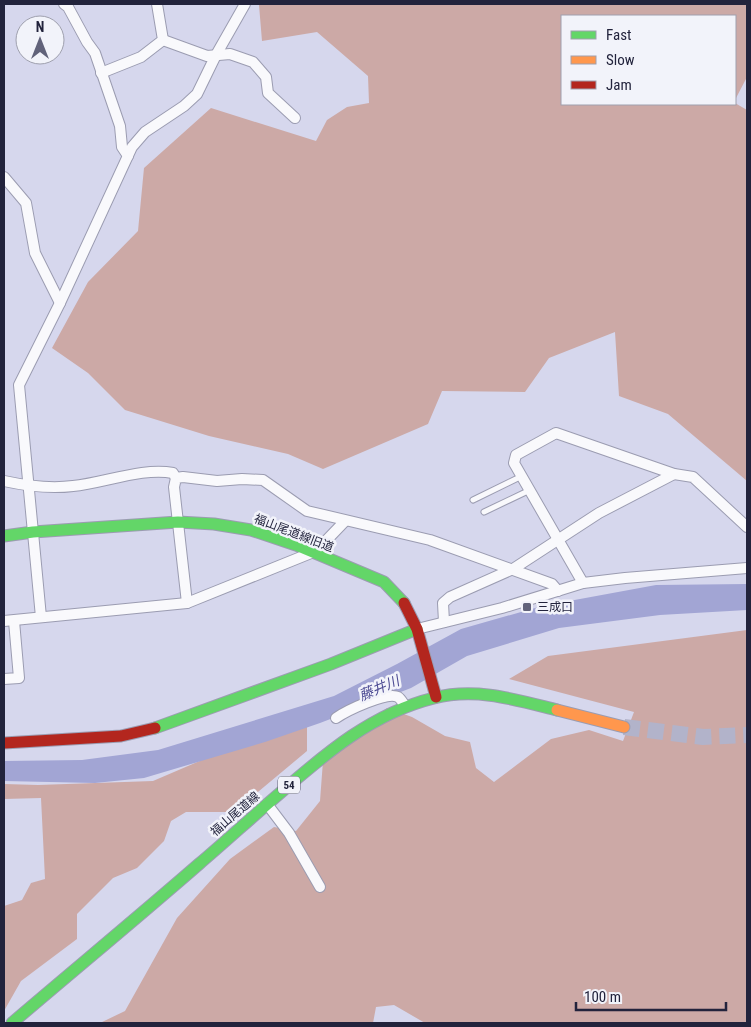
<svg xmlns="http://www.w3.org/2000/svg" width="751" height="1027" font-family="'Roboto Condensed','Noto Sans JP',sans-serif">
<rect width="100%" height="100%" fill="#d6d7ed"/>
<g fill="#cca9a6">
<path d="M 262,4 L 747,4 L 747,77 L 735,100 L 735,16 L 562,16 L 562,104 L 735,103 L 747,110 L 747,481 L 668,414 L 619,396 L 615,332 L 549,358 L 525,392 L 442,391 L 428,424 L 323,469 L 288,454 L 209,436 L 125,410 L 88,373 L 52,348 L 88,282 L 138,231 L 144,168 L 211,108 L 316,141 L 327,120 L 347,107 L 369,103 L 368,76 L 317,32 L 262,41 L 259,5 Z"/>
<path d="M 747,630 L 747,1023 L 425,1023 L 394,1005 L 376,1007 L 373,1023 L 100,1023 L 125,1011 L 177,918 L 230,859 L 274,827 L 296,831 L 320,801 L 323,761 L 387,708 L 412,717 L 445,736 L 470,742 L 476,768 L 494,782 L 551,739 L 589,730 L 623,741 L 634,712 L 509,679 L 548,656 Z"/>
<path d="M 307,715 L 307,751 L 234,812 L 186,812 L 171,821 L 164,841 L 137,868 L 113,878 L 77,914 L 77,939 L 21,981 L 4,1011 L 4,906 L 22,900 L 31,883 L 45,879 L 41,798 L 4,799 L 4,784 L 38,785 L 153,781 Z"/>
</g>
<path fill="#a2a5d4" d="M 747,584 L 747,610 L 660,615 L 559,628 L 467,656 L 411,688 L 320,723 L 265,742 L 144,778 L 95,783 L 4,781 L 4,761 L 82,760 L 158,750 L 334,696 L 397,664 L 461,629 L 542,606 L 656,585 Z"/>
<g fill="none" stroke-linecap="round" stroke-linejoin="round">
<path stroke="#b2b3ca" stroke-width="16" stroke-dasharray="16 8" stroke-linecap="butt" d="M 624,727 L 703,737 L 747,735"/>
<g stroke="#9b9cb1" stroke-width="7">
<g id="lane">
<path d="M 473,500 L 522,476"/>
<path d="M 484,512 L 530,490"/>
</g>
</g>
<g stroke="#9b9cb1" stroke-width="12">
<g id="street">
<path d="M 64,4 L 68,7 L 87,42 L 95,53 L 120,126 L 122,147 L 128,156"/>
<path d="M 163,40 L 207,56 L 230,54 L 253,62 L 266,77 L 268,93 L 295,118"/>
<path d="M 101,73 L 141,57 L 163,40 L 157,4"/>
<path d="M 4,177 L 26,203 L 35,253 L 60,303"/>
<path d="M 4,481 C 27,486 50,489 73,486 C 104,483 143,467 173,473 L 176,478"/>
<path d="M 583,583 L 514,463 L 516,455 L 556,433 L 674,474 L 693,477 L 747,527"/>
<path d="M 187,603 L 174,487 L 176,478 L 183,477 L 217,481 L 242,479 L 263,480 L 307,511 L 430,540 L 552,584 L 558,591"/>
<path d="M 41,617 L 19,385 L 60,303 L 132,147 L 145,132 L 184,106 L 197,94 L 216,55 L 245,4"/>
<path d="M 4,621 L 187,603 L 311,553 L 320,547 L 345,521"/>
<path d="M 444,622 L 443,603 L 450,597 L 513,569 L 599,513 L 674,474"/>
<path d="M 417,629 L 502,608 L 583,583 L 625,578 L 747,568"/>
<path d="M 4,679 L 19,678 L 14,621"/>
<path d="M 336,718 C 346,711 387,691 398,697 C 401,699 403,703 405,706"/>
<path d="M 267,804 L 289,833 L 320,887"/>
</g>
</g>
<g stroke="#9b9cb1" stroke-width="13">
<g id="fast">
<path d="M 4,536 L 33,532 L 178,522 L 214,524 L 251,530 L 296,545 L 384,582 L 404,603"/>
<path d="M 155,728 L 331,664 L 417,629"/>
<path d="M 12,1023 C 74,970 137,918 199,864 C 226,841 252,817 279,794 C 326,753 373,713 434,698 C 476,687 517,700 557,710"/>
</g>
</g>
<g stroke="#9b9cb1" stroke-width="13">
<path id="slow" d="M 557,710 L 624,727"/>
</g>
<g stroke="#9b9cb1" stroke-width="13">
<g id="jam">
<path d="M 404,603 L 417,629 L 436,697"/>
<path d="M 4,743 L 121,736 L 155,728"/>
</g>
</g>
<use href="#lane" stroke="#f9f9fc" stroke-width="5"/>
<use href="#street" stroke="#f9f9fc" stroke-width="10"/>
<use href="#fast" stroke="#63d668" stroke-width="11"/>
<use href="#slow" stroke="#ff974d" stroke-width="11"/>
<use href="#jam" stroke="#b3261e" stroke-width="11"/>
</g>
<rect fill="#61627a" stroke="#f2f3fa" stroke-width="2" x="522" y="602" width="10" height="10" rx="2.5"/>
<g text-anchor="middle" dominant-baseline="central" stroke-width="5" stroke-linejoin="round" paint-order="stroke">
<rect fill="#f2f3fa" stroke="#606175" stroke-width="1" x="278" y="776.5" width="22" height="17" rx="4"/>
<g font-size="11" font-weight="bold" fill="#22233c">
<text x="289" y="785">54</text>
</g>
<g font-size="12" fill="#22233c" stroke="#f2f3fa">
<text transform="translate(294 533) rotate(21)">福山尾道線旧道</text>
<text transform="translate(235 814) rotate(-41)">福山尾道線</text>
</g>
<g font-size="12" fill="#22233c" stroke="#f2f3fa" text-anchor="start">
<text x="537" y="607">三成口</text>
</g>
<g font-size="14" font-style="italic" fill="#4b4992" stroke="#f2f3fa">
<text transform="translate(379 688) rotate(-23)">藤井川</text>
</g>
</g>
<rect width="751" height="1027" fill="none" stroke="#22233c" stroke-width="10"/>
<rect x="561" y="15" width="175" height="90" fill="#f2f3fa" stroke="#9fa0ae"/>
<rect x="571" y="31" width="25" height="8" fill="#63d668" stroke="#9fa0ae"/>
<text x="606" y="40" font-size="15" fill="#22233c">Fast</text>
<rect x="571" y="56" width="25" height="8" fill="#ff974d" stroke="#9fa0ae"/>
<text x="606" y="65" font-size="15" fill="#22233c">Slow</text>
<rect x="571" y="81" width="25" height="8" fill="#b3261e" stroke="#9fa0ae"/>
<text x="606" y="90" font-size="15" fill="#22233c">Jam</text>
<g transform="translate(40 40)"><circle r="24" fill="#f2f3fa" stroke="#9fa0ae"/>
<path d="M0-4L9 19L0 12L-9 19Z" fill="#61627a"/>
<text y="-8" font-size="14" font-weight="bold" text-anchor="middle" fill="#22233c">N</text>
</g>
<path d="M576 1002v8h150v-8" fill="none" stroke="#22233c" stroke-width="2.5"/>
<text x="584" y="1002" font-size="15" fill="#22233c" stroke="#f2f3fa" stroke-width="4" paint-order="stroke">100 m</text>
</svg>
